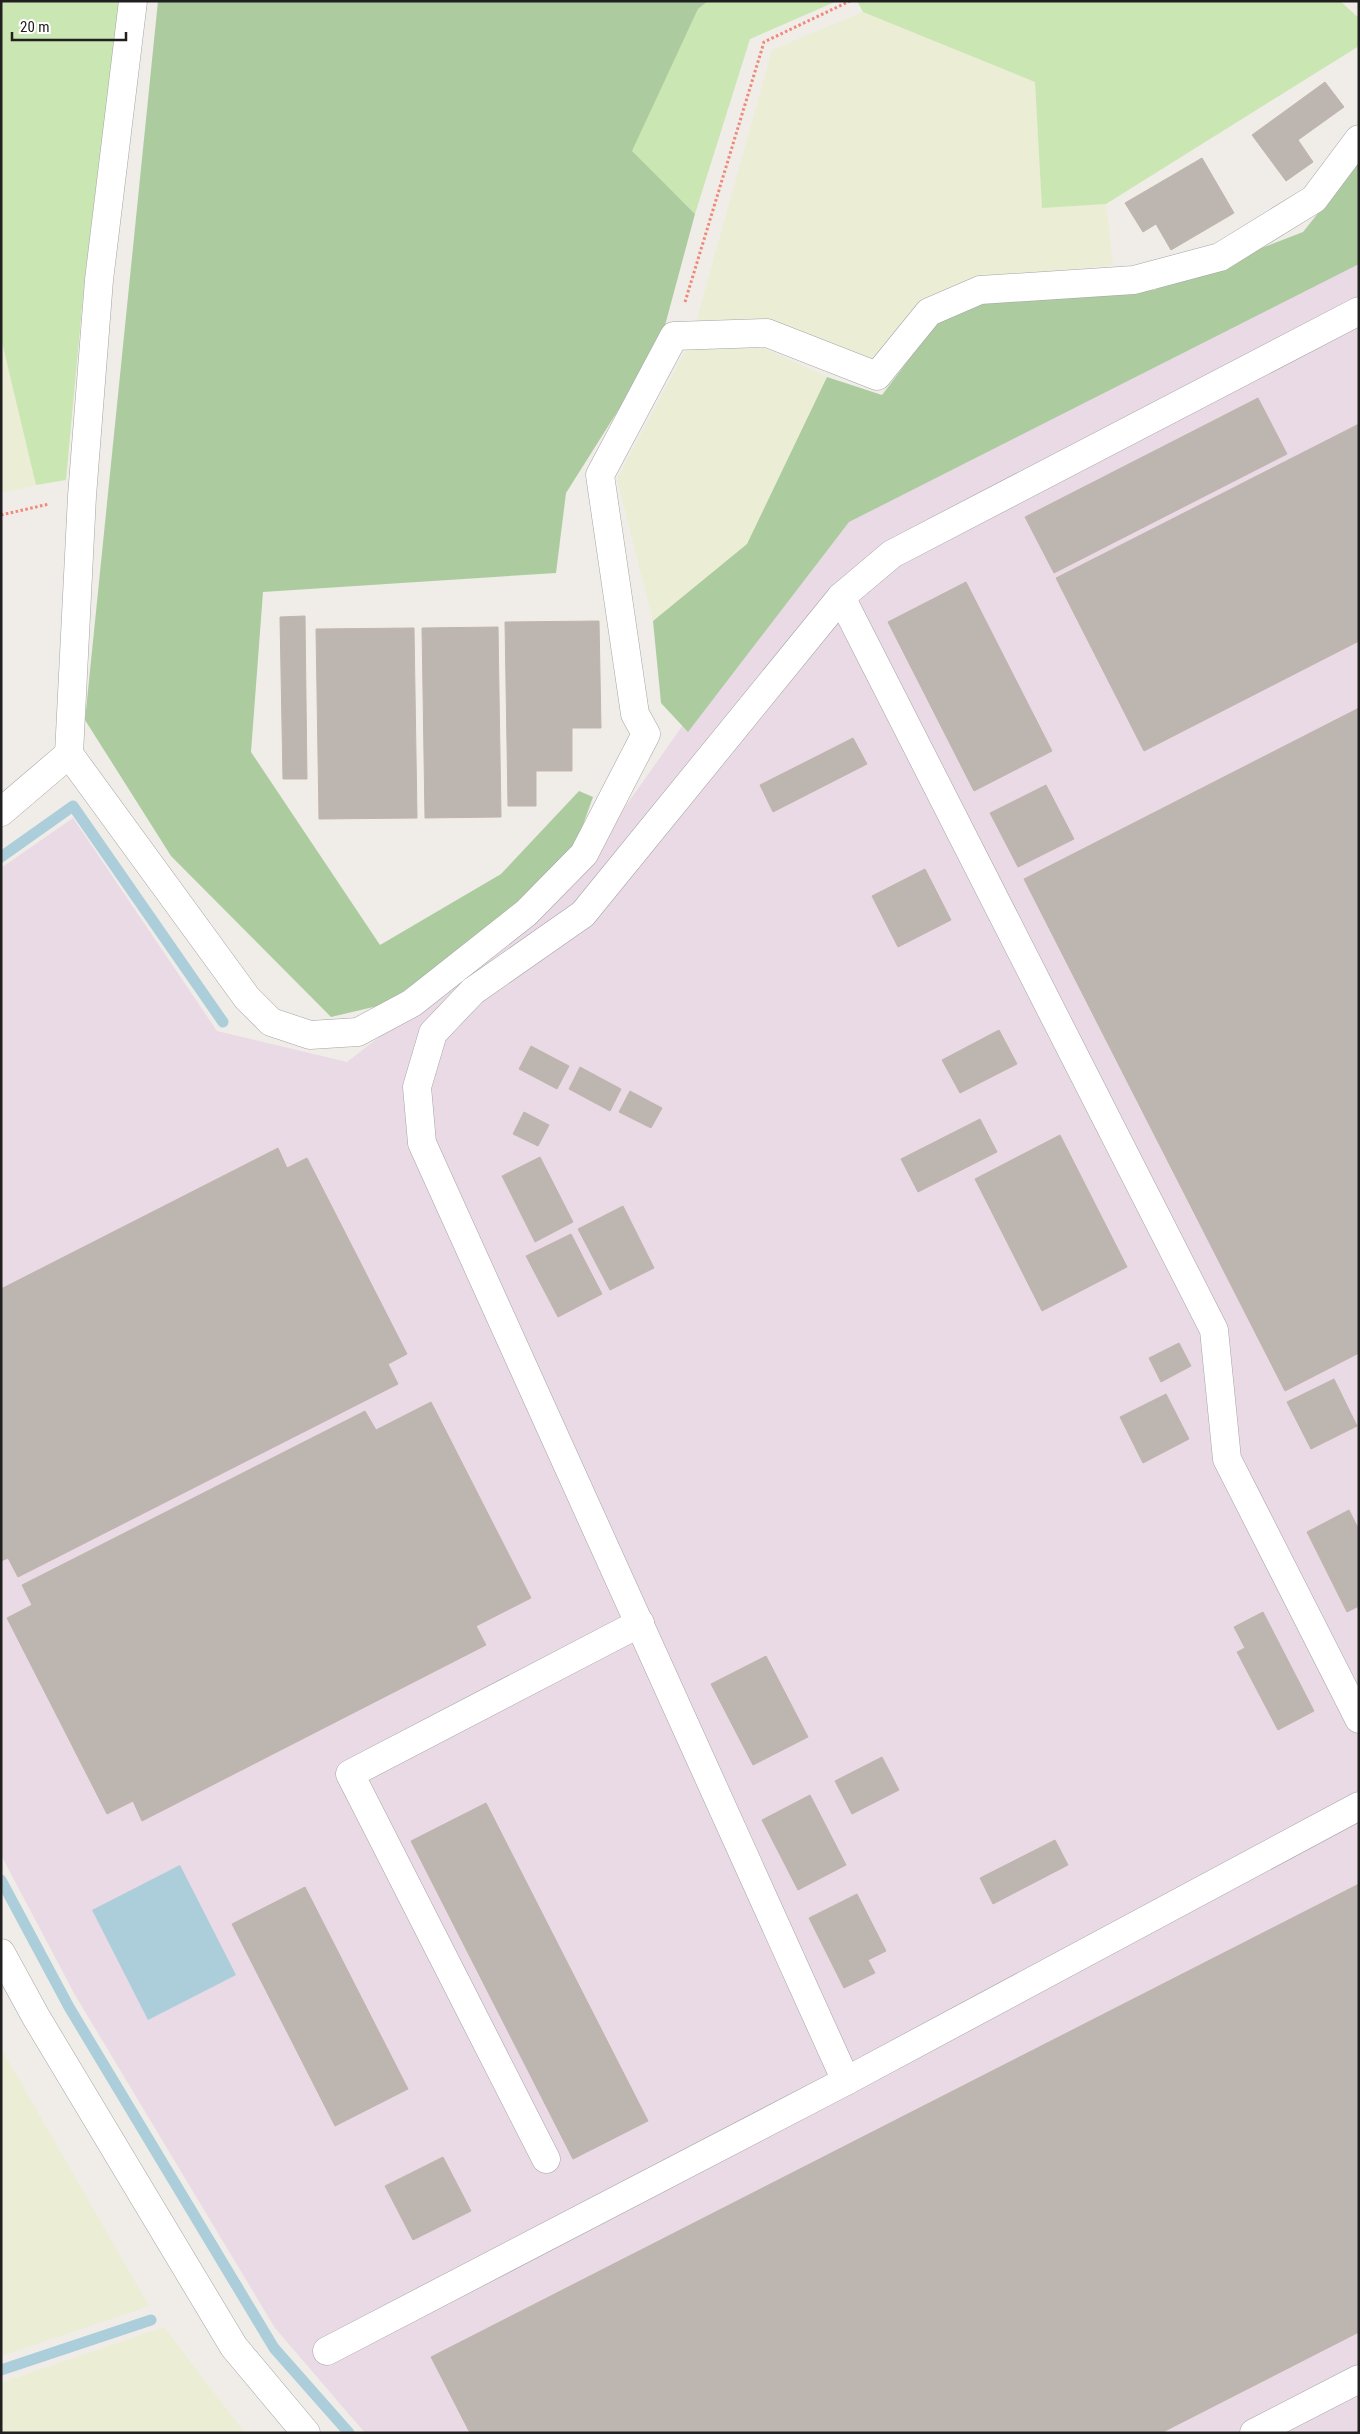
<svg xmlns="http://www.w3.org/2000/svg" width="1360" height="2434" font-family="'Roboto Condensed',sans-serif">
<rect width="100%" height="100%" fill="#f0ede8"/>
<path fill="#e9dae5" d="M 1359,239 L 1359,2433 L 365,2433 L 275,2328 L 75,1995 L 1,1855 L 1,868 L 73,818 L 217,1031 L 347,1062 L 562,896 L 838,506 Z"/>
<g fill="#ebedd5">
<path d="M 863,12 L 1035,82 L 1042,208 L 1106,204 L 1113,265 L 974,279 L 920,301 L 870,363 L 766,319 L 696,322 L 772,50 Z"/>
<path d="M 1,338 L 36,485 L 1,493 Z"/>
<path d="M 753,343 L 827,377 L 747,544 L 653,621 L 617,479 L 689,344 Z"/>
<path d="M 1,2048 L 149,2306 L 1,2356 Z"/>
<path d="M 164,2327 L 245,2433 L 1,2433 L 1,2383 Z"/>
</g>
<g fill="#cae6b2">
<path d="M 1,1 L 119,1 L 84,286 L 66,480 L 36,485 L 1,338 Z"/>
<path d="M 708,1 L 837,1 L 750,39 L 695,214 L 631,151 L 698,9 Z"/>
<path d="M 857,1 L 1340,1 L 1359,18 L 1359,46 L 1106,204 L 1042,208 L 1035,82 L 863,12 Z"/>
</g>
<g fill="#accca0">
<path d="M 158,1 L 708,1 L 698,9 L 632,151 L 695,214 L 660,344 L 566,493 L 556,573 L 263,592 L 251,752 L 380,945 L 501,874 L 579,791 L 593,797 L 575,847 L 491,926 L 386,1004 L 331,1017 L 171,856 L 85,720 Z"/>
<path d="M 1359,162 L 1359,264 L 849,522 L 688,732 L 661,703 L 653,621 L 747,544 L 827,377 L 882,395 L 941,317 L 992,300 L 1154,290 L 1303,232 Z"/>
</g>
<path fill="#acceda" d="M 180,1865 L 236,1975 L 148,2020 L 92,1910 Z"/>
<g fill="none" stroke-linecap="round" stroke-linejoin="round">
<g stroke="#acceda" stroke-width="11">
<path d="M 1,857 L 73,806 L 223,1022"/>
<path d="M 1,1880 L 69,2007 L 274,2348 L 349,2433"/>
<path d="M 1,2370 L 151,2320"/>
</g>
</g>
<g fill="#bdb6b0" stroke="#c1b5ab">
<path d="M 1325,82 L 1344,107 L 1298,140 L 1313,162 L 1286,181 L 1252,135 Z"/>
<path d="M 1202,158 L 1234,213 L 1171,250 L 1156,224 L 1143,232 L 1125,203 Z"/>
<path d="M 1258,398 L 1287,454 L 1054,573 L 1025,517 Z"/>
<path d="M 1359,424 L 1359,641 L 1144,751 L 1056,578 Z"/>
<path d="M 966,582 L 1052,751 L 974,791 L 888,622 Z"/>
<path d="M 305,616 L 307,779 L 283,779 L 280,617 Z"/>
<path d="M 599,621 L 601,728 L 572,728 L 572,771 L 536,771 L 536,806 L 508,806 L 505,622 Z"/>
<path d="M 498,627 L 501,817 L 425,818 L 422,628 Z"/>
<path d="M 414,628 L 417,818 L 319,819 L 316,629 Z"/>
<path d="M 1359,708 L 1359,1353 L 1285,1391 L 1024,879 Z"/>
<path d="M 853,738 L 867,764 L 773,812 L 760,785 Z"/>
<path d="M 1046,785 L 1074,839 L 1018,867 L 990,813 Z"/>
<path d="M 925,869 L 951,920 L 898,947 L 872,896 Z"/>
<path d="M 999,1030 L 1017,1064 L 960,1093 L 942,1060 Z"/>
<path d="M 531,1046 L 569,1066 L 557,1089 L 519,1069 Z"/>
<path d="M 580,1067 L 621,1089 L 610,1111 L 569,1089 Z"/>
<path d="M 630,1091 L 662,1108 L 651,1128 L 619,1112 Z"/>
<path d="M 524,1112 L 549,1125 L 538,1146 L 513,1134 Z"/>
<path d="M 980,1119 L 997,1152 L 918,1192 L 901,1159 Z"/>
<path d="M 1060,1135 L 1127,1267 L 1042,1311 L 975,1179 Z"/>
<path d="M 278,1148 L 287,1168 L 307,1158 L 407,1354 L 388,1364 L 398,1384 L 18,1577 L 8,1558 L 1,1561 L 1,1289 Z"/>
<path d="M 540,1157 L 573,1222 L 535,1242 L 502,1176 Z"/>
<path d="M 623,1206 L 654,1268 L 610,1290 L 578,1229 Z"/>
<path d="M 571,1234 L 602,1294 L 558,1317 L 526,1256 Z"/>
<path d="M 1179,1343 L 1191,1366 L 1161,1382 L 1149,1358 Z"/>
<path d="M 1334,1379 L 1357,1426 L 1311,1449 L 1287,1402 Z"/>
<path d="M 1166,1394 L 1189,1439 L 1143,1463 L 1120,1417 Z"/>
<path d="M 431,1402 L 531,1598 L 476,1626 L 486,1645 L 142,1821 L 133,1801 L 107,1814 L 7,1618 L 32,1605 L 22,1585 L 365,1411 L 376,1430 Z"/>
<path d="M 1349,1510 L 1359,1530 L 1359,1606 L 1347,1612 L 1307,1532 Z"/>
<path d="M 1263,1612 L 1314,1711 L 1278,1730 L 1237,1652 L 1245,1648 L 1234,1627 Z"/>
<path d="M 766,1656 L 808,1737 L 753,1765 L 711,1684 Z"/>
<path d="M 882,1757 L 899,1790 L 852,1814 L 835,1781 Z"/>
<path d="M 810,1795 L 846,1865 L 798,1890 L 762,1820 Z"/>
<path d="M 486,1803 L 648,2121 L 573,2159 L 411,1841 Z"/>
<path d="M 1055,1840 L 1068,1865 L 993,1904 L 980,1878 Z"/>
<path d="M 1359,1884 L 1359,2332 L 1161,2433 L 470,2433 L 431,2357 Z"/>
<path d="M 305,1887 L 408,2089 L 335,2126 L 232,1924 Z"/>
<path d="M 857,1894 L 886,1951 L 868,1960 L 875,1973 L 844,1988 L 809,1918 Z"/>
<path d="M 443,2157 L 471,2211 L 413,2240 L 385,2186 Z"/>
</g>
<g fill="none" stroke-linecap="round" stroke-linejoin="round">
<g stroke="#a4a4a4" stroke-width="29">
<g id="minor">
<path d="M 133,1 L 99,280 L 82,496 L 69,754 L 247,998 L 271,1022 L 310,1035 L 358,1032 L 412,1003 L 526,913 L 584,854 L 646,734 L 635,714 L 600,475 L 674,336 L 767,333 L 877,376 L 929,312 L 980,290 L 1134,280 L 1220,257 L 1314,199 L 1359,139"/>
<path d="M 841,597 L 1214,1330 L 1227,1459 L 1359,1719"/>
<path d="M 1,812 L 69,754"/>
<path d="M 1,1953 L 36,2017 L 234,2347 L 306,2433"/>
<path d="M 846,2081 L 422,1143 L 417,1087 L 433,1033 L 473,991 L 583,914 L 841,597 L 892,554 L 1359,311"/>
<path d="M 546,2159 L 350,1774 L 640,1623"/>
<path d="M 327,2351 L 846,2081 L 1359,1806"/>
<path d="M 1254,2433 L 1359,2379"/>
</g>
</g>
<g stroke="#ef887a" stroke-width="3" stroke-dasharray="2.5 2.5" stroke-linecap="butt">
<path d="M 685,302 L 764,42 L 850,1"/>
<path d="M 1,515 L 49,504"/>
</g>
<use href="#minor" stroke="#fff" stroke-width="28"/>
</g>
<rect width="1360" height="2434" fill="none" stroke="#202020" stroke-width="5"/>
<path d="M12 32v8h114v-8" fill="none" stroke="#202020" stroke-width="2.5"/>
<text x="20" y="32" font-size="15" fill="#202020" stroke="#ffffff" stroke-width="4" paint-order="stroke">20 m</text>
</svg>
